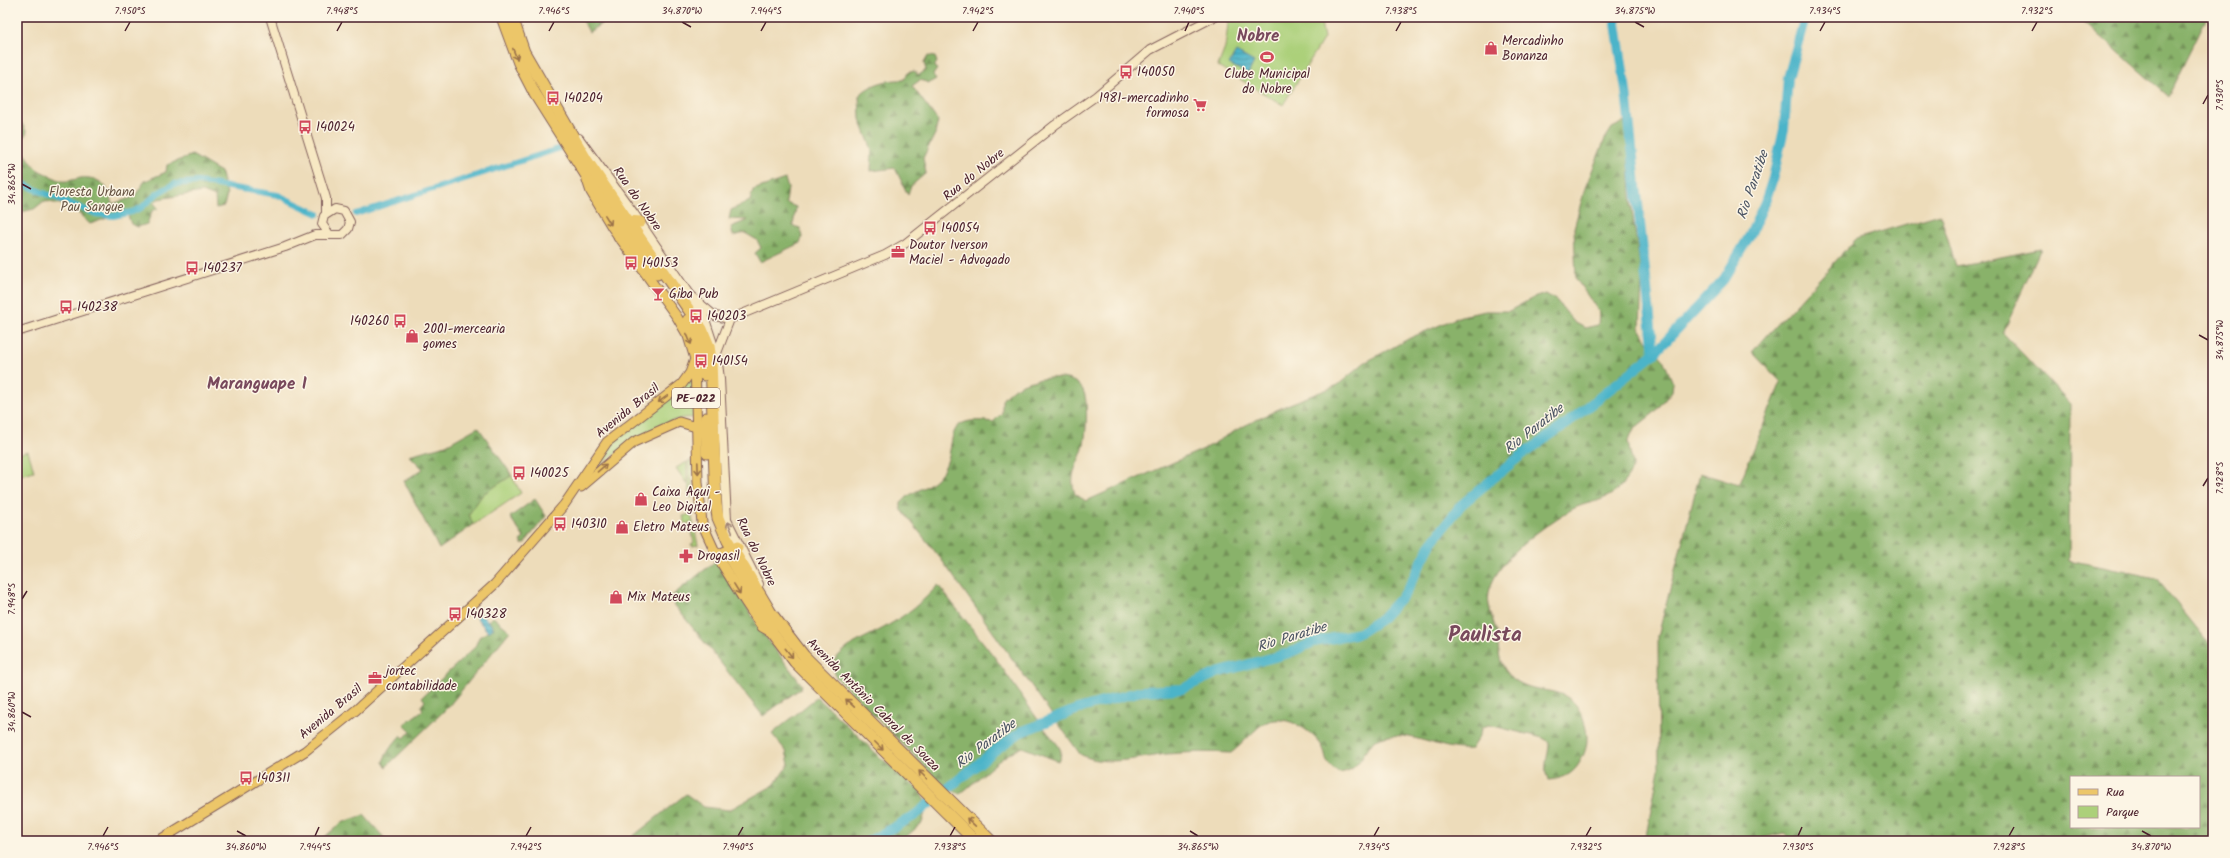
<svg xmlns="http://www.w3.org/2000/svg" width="2230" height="858" font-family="Kalam,sans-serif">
<defs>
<pattern id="forest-firs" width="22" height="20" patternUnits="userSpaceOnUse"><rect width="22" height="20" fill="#89b26a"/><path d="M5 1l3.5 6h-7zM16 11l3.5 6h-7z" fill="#729057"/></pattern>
<pattern id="water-rules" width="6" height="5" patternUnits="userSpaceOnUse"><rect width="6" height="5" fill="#4bb4c9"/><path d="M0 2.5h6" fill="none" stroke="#4092a3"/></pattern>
</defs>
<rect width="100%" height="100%" fill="#fcf5e5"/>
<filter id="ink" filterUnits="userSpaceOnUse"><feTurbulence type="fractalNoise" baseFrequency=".025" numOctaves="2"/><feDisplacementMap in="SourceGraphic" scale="8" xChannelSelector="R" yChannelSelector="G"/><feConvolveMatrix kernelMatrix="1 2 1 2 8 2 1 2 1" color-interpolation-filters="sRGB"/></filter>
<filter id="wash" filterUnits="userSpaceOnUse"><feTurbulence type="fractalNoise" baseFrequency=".012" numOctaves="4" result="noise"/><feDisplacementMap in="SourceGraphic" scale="16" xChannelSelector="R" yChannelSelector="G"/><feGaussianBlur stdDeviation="0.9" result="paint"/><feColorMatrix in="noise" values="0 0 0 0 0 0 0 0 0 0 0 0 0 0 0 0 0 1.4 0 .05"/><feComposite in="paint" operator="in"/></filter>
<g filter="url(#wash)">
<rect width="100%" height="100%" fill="#eddcba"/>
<g fill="#acd07a" stroke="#7b7852">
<path d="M 1229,17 L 1320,17 L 1324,38 L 1283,105 L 1218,66 L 1225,48 Z"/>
<path d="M 694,366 L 694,418 C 667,413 610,458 588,474 L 610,441 L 683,385 Z"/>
<path d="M 28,451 L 34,471 L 17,476 L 17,454 Z"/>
<path d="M 688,461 L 691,461 L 693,497 L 689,497 Z"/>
<path d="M 687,462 L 687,484 L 676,468 Z"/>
<path d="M 509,471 L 521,493 L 473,525 L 460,504 Z"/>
<path d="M 691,514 L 698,545 L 692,546 L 691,544 L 694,543 L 690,523 L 685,524 L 683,516 Z"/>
</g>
<g fill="url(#forest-firs)" stroke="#6a684a" fill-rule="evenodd">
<path d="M 581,17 L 611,17 L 589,32 Z"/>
<path d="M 2079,17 L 2207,17 L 2168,96 Z"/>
<path d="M 928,56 L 935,57 L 937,62 L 934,67 L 937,69 L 933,75 L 936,79 L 929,83 L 920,80 L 912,86 L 938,121 L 935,134 L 923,158 L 926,173 L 911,186 L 908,195 L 895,168 L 871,171 L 872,150 L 860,119 L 859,96 C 869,84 888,79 904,80 L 908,73 L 914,71 L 919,75 L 926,70 L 924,63 Z"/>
<path d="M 17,121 L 21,122 L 27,133 L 20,141 L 20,147 C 26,153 32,165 37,169 C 39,171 59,180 62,181 C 67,182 75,179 81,178 C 99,176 110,187 112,204 L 134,197 L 145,181 L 166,172 L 167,165 L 192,155 L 221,172 L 227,194 L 224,206 L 216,208 L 215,197 L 203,192 L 158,199 L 154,203 L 158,208 L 152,211 L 147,224 L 138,227 L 131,224 L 127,213 L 113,216 L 90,224 L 71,206 L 44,201 L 34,209 L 21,212 L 17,210 Z"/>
<path d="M 1624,122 L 1627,131 L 1632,211 L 1642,278 L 1640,328 L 1646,340 L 1663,359 L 1673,383 L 1672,391 L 1655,412 L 1635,428 L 1628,440 C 1628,447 1633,461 1633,466 C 1632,472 1627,478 1624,482 C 1607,505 1589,499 1569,511 C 1542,527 1482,569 1489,605 C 1490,614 1494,622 1496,631 C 1499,645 1497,659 1506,671 C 1531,704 1572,674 1585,725 C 1589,739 1587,750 1580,762 C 1573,775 1562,779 1548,780 C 1542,769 1549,755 1549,742 L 1543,738 L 1489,725 L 1482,727 L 1478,738 L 1471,749 C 1441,752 1408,728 1381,738 C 1367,742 1364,758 1354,767 C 1351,770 1345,772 1340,773 C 1320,762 1330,756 1319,742 C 1306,726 1279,711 1260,726 C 1250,734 1242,745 1231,753 C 1210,752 1188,752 1167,754 C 1142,757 1103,768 1080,754 L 941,559 L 901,509 L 901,502 C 911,491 927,489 938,477 C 963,450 934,413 993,422 L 1002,413 L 1002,400 C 1010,390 1019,384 1032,381 C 1047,377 1074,374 1083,390 C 1089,401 1086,433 1084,445 C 1079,465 1068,472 1075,494 L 1086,501 L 1206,448 L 1240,428 L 1287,405 L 1338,385 L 1364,363 L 1410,338 L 1461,316 L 1486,311 L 1509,311 L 1533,298 L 1546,294 L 1557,301 L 1574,322 L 1585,328 L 1598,325 L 1599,312 L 1576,279 L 1574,228 L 1585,188 L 1605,139 L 1612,128 Z"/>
<path d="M 785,179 L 788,188 L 786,203 L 796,207 L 793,226 L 800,228 L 802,237 L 800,243 L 760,262 L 755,253 L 761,248 L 757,240 L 745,233 L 733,236 L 731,227 L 748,220 L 729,219 L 731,210 L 750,201 L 753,190 Z"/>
<path d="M 1940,214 L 1956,266 L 2041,249 L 2003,333 L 2070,404 L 2069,560 L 2156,578 L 2213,648 L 2213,841 L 1794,841 L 1784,833 L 1750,841 L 1645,841 L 1659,769 L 1658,636 L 1700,473 L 1739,485 L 1781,382 L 1752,352 L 1856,239 ZM 2071,777 L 2199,777 L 2199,827 L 2071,827 Z"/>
<path d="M 478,427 L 509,471 L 511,476 L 483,494 L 469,514 L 473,525 L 439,549 L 404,481 L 423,469 L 409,455 L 446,445 Z"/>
<path d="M 535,499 L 546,516 L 523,545 L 520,541 L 524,538 L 510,517 Z"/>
<path d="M 717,560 L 765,636 L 802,685 L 801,688 L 763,716 L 669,598 Z"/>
<path d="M 938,585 L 996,659 L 1043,727 L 1058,745 L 1061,751 L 1060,759 L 1058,761 L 1022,747 C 998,757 981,778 960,794 L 949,789 L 938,780 L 836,677 L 832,664 C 846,643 867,638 887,626 C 906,615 924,601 938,585 Z"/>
<path d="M 493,617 L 510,631 L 448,707 L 386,767 L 383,762 C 386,752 394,743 401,735 L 404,738 L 411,731 L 404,724 L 423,710 L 421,706 L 425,701 L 422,697 L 475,647 L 479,637 L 494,628 L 488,621 Z"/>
<path d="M 817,697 L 881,758 L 920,791 L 927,805 L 922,823 L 901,841 L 627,841 L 686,794 L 704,807 L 729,810 L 774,785 L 789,764 L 786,751 L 772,734 Z"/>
<path d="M 364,815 L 387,841 L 320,841 L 341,823 Z"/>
</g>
<g fill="url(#water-rules)" stroke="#4a6a7a">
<path d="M 1236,52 L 1254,62 L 1248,74 L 1229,64 Z"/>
<path d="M 480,612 L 494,628 L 488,632 L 475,616 Z"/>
</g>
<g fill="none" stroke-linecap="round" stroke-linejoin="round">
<g stroke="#4bb4c9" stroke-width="6">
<path d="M 17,183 L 22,183 L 39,191 L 96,214 L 113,216 L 132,212 L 141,208 L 158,193 L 174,184 L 198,182 L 278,195 L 318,214"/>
<path d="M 356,214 L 558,149"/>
</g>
<g stroke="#4bb4c9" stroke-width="10">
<path d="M 1615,17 L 1626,91 L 1654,354"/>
<path d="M 869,841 L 914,816 L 994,751 L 1021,732 L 1078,709 L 1141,691 L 1182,689 L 1217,673 L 1289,653 L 1314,642 L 1359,633 L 1381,619 L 1406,592 L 1431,544 L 1461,505 L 1519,457 L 1566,424 L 1654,354 L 1724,279 L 1750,235 L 1765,202 L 1773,178 L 1784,129 L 1788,78 L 1805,17"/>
</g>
</g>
</g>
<g filter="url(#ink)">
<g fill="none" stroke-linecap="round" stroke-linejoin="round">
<g stroke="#83615d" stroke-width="10">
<g id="secondary">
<path d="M 270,17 L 326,198 L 326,213"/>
<path d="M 579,138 L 633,212 L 704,316 L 717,356 L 720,379 L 727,520 L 759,584"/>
<path d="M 691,296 L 715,316 L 730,319 L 885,255 L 906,243 L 1055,125 L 1096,96 L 1150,50 L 1214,17"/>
<path d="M 17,332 L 285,247 L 315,235 L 342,235 L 348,229 L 350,222 L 344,211 L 335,209 L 324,216 L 322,224 L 329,234"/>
<path d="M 717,353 L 730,319"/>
</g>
</g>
<g stroke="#83615d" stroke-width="11">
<g id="primary">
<path d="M 587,180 L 591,192 L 612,227 L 677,317 L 688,336 L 695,359 L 698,482 L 702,523 L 717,556 L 744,600 L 762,627 L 773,633"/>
<path d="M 581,487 L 634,442 L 679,422 L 696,427"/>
<path d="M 158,841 L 305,751 L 356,710 L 495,584 L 564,505 L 607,442 L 682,384 L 690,373 L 695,359"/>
</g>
</g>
<g stroke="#83615d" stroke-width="13">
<g id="highway">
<path d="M 502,17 L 519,63 L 535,94 L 590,181 L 657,274"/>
<path d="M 512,17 L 524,52 L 586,159 L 702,329 L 709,346 L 711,360 L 716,504 L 718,518 L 728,541 L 771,613 L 804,656 L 991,841"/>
<path d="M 619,237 L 623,225 L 628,221 L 640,222"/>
<path d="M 688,320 L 700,345 L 704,375"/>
<path d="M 706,418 L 707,453"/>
<path d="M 717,556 L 737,547"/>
<path d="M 730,558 L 773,633 L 795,662 L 975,841"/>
</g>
</g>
<use href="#secondary" stroke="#f7e8c3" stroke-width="8"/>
<use href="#primary" stroke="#ecc669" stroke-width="9"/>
<use href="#highway" stroke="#ecc669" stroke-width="11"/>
</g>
<defs><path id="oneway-shaft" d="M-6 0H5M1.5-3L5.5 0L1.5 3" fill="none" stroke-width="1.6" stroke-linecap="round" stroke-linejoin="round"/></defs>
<g stroke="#9b724a">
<use href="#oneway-shaft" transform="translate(515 54) rotate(68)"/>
<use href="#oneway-shaft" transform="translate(608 220) rotate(58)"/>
<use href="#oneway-shaft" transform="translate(689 339) rotate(68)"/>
<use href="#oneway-shaft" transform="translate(663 399) rotate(144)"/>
<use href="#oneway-shaft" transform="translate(602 468) rotate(-41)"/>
<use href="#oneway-shaft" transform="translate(698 468) rotate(88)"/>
<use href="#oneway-shaft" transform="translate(737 589) rotate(58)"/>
<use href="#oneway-shaft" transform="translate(789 653) rotate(51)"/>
<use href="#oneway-shaft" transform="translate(850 703) rotate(-137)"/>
<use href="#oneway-shaft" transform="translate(879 746) rotate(45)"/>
<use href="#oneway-shaft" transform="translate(923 775) rotate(-135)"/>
<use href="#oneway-shaft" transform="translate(971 822) rotate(-137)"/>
</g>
<use stroke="#a08477" href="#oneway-shaft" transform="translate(730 527) rotate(-112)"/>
</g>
<path fill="none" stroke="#4a1f2b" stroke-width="1.5" d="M 682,22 L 691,27M 1635,22 L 1644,27M 125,31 L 130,22M 337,31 L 342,22M 549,31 L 554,22M 761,31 L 766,22M 973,31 L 978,22M 1185,31 L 1189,22M 1396,31 L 1401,22M 1820,31 L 1825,22M 2032,31 L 2037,22M 2203,104 L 2208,95M 22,184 L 31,189M 2199,335 L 2208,340M 2203,486 L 2208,478M 22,599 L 27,591M 22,712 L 31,717M 237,831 L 246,836M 1190,831 L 1198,836M 2142,831 L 2151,836M 103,836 L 108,827M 315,836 L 319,827M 526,836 L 531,827M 738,836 L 743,827M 950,836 L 955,827M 1374,836 L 1379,827M 1586,836 L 1591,827M 1798,836 L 1802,827M 2009,836 L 2014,827"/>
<defs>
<g id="shop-bare" transform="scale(1.08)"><path d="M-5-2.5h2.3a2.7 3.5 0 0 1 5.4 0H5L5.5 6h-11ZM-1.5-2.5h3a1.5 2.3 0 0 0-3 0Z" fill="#d1495b" stroke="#fcf5e5" stroke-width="2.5" paint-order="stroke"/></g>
<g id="stadium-bare" transform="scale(1.08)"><path d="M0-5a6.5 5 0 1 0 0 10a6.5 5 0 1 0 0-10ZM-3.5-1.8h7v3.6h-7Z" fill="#d1495b" stroke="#fcf5e5" stroke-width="2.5" paint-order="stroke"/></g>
<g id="bus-bare" transform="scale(1.08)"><path d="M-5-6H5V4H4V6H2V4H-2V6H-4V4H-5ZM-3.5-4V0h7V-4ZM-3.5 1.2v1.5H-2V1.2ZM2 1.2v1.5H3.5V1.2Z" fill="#d1495b" stroke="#fcf5e5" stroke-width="2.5" paint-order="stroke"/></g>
<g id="supermarket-bare" transform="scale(1.08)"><path d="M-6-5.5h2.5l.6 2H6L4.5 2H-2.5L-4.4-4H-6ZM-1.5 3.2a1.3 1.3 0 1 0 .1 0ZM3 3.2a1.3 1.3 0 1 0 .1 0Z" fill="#d1495b" stroke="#fcf5e5" stroke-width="2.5" paint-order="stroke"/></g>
<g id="office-bare" transform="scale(1.08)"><path d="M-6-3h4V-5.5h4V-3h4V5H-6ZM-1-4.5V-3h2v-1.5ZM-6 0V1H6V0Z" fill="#d1495b" stroke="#fcf5e5" stroke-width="2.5" paint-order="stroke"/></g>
<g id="bar-bare" transform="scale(1.08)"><path d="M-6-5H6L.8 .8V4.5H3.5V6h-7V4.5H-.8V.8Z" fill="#d1495b" stroke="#fcf5e5" stroke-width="2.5" paint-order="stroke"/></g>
<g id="pharmacy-bare" transform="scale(1.08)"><path d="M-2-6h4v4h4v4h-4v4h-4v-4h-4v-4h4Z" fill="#d1495b" stroke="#fcf5e5" stroke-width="2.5" paint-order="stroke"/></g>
</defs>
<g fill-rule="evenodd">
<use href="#shop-bare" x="1491" y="48"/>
<use href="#stadium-bare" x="1267" y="57"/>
<use href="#bus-bare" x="1126" y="72"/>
<use href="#bus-bare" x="553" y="98"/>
<use href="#supermarket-bare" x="1200" y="105"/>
<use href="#bus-bare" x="305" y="127"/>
<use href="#bus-bare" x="930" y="228"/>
<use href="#office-bare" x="898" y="252"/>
<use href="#bus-bare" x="631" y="263"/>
<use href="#bus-bare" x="192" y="268"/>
<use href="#bar-bare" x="658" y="294"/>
<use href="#bus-bare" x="66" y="307"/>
<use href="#bus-bare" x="696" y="316"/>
<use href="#bus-bare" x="400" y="321"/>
<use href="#shop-bare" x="412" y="336"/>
<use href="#bus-bare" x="701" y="361"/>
<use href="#bus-bare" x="519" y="473"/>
<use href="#shop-bare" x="641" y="499"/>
<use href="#bus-bare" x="560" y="524"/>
<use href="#shop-bare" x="622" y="527"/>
<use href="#pharmacy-bare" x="686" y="556"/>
<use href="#shop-bare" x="616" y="597"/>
<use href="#bus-bare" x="455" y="614"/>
<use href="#office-bare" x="375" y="678"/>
<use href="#bus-bare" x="246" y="778"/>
</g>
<g text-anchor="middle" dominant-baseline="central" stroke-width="3" stroke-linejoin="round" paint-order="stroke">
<rect fill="#fcf5e5" stroke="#7f5f63" stroke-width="1" x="672" y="388" width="48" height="20" rx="3"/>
<g font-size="12" font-weight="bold" fill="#4a1f2b">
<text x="696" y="398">PE-022</text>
</g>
<g font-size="13" fill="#4a1f2b" stroke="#fcf5e5" text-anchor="start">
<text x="1502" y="41">Mercadinho<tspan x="1502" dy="15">Bonanza</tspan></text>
<text x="1137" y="72">140050</text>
<text x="1267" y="74" text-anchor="middle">Clube Municipal<tspan x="1267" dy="15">do Nobre</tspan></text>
<text x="564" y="98">140204</text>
<text x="1189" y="98" text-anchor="end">1981-mercadinho<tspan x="1189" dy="15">formosa</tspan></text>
<text x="316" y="127">140024</text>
<text x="941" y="228">140054</text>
<text x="909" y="245">Doutor Iverson<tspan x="909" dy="15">Maciel - Advogado</tspan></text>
<text x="642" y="263">140153</text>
<text x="203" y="268">140237</text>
<text x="669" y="294">Giba Pub</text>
<text x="77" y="307">140238</text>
<text x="707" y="316">140203</text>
<text x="389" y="321" text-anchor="end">140260</text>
<text x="423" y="329">2001-mercearia<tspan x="423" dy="15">gomes</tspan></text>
<text x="712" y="361">140154</text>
<text x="530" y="473">140025</text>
<text x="652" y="492">Caixa Aqui -<tspan x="652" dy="15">Leo Digital</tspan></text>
<text x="571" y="524">140310</text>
<text x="633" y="527">Eletro Mateus</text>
<text x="697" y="556">Drogasil</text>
<text x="627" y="597">Mix Mateus</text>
<text x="466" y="614">140328</text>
<text x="386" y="671">jortec<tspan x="386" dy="15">contabilidade</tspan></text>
<text x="257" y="778">140311</text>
</g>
<g font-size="13" fill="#4a1f2b" stroke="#fcf5e5">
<text transform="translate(974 175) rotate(-39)">Rua do Nobre</text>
<text transform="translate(637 199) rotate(55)">Rua do Nobre</text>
<text transform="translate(628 411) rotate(-39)">Avenida Brasil</text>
<text transform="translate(756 552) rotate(64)">Rua do Nobre</text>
<text transform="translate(873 705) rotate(45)">Avenida Antônio Cabral de Souza</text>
<text transform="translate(331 712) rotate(-40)">Avenida Brasil</text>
</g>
<g font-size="13" fill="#675443" stroke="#fcf5e5">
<text x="92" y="192">Floresta Urbana<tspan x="92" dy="15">Pau Sangue</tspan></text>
</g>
<g font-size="14" font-style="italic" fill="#4a5362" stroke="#fcf5e5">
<text transform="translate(1753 185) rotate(-71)">Rio Paratibe</text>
<text transform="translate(1534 429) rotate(-38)">Rio Paratibe</text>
<text transform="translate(1292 637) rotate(-17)">Rio Paratibe</text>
<text transform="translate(986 744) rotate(-37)">Rio Paratibe</text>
</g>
<g font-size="17" font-weight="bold" fill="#78495c" stroke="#fcf5e5">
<text x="1258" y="36">Nobre</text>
<text x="257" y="384">Maranguape I</text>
</g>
<g font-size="21" font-weight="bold" fill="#78495c" stroke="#fcf5e5">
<text x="1485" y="635">Paulista</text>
</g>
</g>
<rect width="2230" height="858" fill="none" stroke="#fcf5e5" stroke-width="44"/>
<rect x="2070" y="776" width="130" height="52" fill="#fcf5e5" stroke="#b59f9b"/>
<rect x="2078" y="789" width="20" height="6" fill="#ecc669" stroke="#b59f9b"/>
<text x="2106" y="796" font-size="12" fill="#4a1f2b">Rua</text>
<rect x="2078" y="806" width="20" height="12" fill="#acd07a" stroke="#b59f9b"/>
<text x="2106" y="816" font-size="12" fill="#4a1f2b">Parque</text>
<rect x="22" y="22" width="2186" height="814" fill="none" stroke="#4a1f2b" stroke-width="1.5"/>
<g font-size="10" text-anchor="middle" fill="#4a1f2b">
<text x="130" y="14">7.950°S</text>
<text x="342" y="14">7.948°S</text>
<text x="554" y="14">7.946°S</text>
<text x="682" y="14">34.870°W</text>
<text x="766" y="14">7.944°S</text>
<text x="978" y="14">7.942°S</text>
<text x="1189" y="14">7.940°S</text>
<text x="1401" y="14">7.938°S</text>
<text x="1635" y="14">34.875°W</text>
<text x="1825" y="14">7.934°S</text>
<text x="2037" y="14">7.932°S</text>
<text transform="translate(2219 95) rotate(-90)" y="4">7.930°S</text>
<text transform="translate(11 184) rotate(-90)" y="4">34.865°W</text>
<text transform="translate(2219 340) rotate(-90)" y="4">34.875°W</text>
<text transform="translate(2219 478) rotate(-90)" y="4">7.928°S</text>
<text transform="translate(11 599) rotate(-90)" y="4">7.948°S</text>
<text transform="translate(11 712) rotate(-90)" y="4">34.860°W</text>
<text x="103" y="850">7.946°S</text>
<text x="246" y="850">34.860°W</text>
<text x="315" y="850">7.944°S</text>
<text x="526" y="850">7.942°S</text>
<text x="738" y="850">7.940°S</text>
<text x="950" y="850">7.938°S</text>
<text x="1198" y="850">34.865°W</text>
<text x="1374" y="850">7.934°S</text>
<text x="1586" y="850">7.932°S</text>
<text x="1798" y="850">7.930°S</text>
<text x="2009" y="850">7.928°S</text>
<text x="2151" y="850">34.870°W</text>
</g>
</svg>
